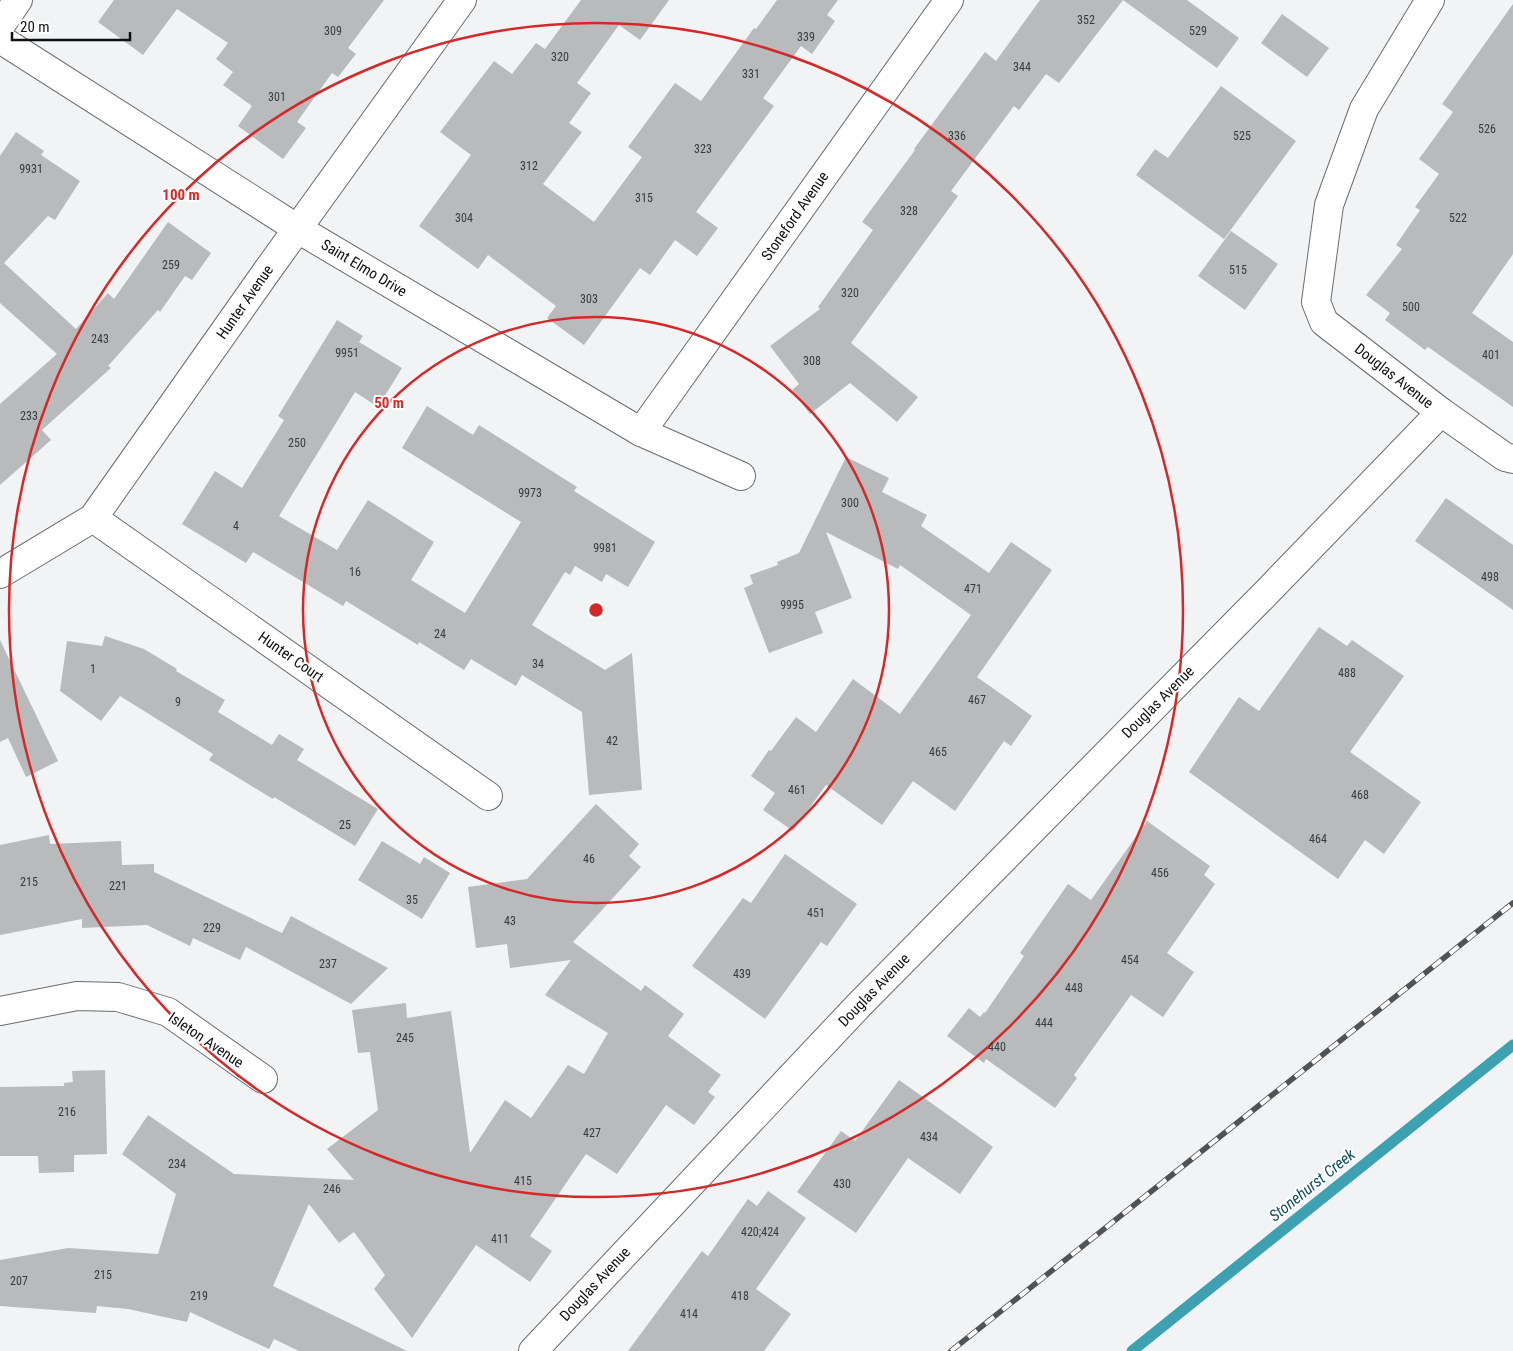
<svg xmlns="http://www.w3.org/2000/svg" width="1513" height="1351" font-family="'Roboto Condensed',sans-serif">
<rect width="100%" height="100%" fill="#f1f3f5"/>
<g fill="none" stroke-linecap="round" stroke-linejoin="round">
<path stroke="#3ea1b1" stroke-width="11" d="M 1132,1351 L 1513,1045"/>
</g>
<g fill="#b8babc">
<path d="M 114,0 L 384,0 L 348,48 L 356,54 L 338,77 L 332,73 L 297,122 L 306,128 L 283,159 L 238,126 L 252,106 L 223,85 L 233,72 L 216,59 L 228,43 L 177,9 L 143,55 L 98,22 Z"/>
<path d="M 581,0 L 669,0 L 640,40 L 619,25 L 577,83 L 591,93 L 569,123 L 582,132 L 543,184 L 594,222 L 642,157 L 628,147 L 675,83 L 701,101 L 754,28 L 756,29 L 777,0 L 838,0 L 827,15 L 835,21 L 812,54 L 801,46 L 763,98 L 774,106 L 696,212 L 718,228 L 697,256 L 675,240 L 650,275 L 640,268 L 584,345 L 547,318 L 556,306 L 488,255 L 478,269 L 419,226 L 471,155 L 440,132 L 494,61 L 512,74 L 536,43 L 545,49 Z"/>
<path d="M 1040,0 L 1123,0 L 1059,83 L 1046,74 L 1019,110 L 1014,106 L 951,191 L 958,196 L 851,343 L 918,397 L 897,422 L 850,383 L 810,414 L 792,390 L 799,384 L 770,346 L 820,309 L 818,307 L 873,230 L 862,222 L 915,150 L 914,149 L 985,52 L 996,61 Z"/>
<path d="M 1123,0 L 1187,0 L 1239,38 L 1217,68 Z"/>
<path d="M 1513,4 L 1513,254 L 1472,313 L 1513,342 L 1513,407 L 1428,347 L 1425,350 L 1385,320 L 1390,313 L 1366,295 L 1402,249 L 1396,245 L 1420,210 L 1415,207 L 1439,174 L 1419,159 L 1453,112 L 1442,104 Z"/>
<path d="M 1282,14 L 1329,48 L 1307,77 L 1261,43 Z"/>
<path d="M 1221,86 L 1296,141 L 1224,239 L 1136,175 L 1155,149 L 1168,158 Z"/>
<path d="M 16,132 L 44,151 L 41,155 L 80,181 L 55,220 L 48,216 L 4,263 L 76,329 L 108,293 L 114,299 L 168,222 L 211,253 L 192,280 L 185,276 L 160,312 L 158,310 L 108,366 L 111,368 L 42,430 L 51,440 L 0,485 L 0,404 L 57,354 L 0,303 L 0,156 Z"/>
<path d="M 1231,231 L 1278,264 L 1245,310 L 1198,276 Z"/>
<path d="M 337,320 L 363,336 L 359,342 L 402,368 L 378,407 L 355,392 L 279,516 L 337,550 L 368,500 L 434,542 L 411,580 L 465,613 L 521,522 L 402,448 L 427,406 L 473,435 L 479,425 L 577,487 L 574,491 L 655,542 L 628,587 L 606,574 L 602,582 L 575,566 L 570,575 L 565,572 L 532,625 L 605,670 L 632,653 L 642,790 L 589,795 L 582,712 L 522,675 L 516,686 L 471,659 L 464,670 L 419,642 L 418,645 L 346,601 L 343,606 L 253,552 L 246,563 L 182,524 L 215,471 L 242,488 L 284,420 L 278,416 Z"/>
<path d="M 846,457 L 889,478 L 882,492 L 927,515 L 921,526 L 989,573 L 1011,542 L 1052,570 L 977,677 L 1032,716 L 1011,746 L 1004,741 L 955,811 L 913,781 L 882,825 L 826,785 L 793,831 L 763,810 L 775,793 L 751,776 L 769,750 L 771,751 L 796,717 L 816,732 L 853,679 L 900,714 L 971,615 L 900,565 L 898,569 L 826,532 L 852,598 L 815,612 L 823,633 L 769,653 L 744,588 L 753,584 L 750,575 L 778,565 L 777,562 L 799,553 Z"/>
<path d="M 1446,498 L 1513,545 L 1513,610 L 1415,541 Z"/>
<path d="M 1319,627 L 1347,646 L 1352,640 L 1404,676 L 1350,752 L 1421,802 L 1384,854 L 1365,840 L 1338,879 L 1189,772 L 1239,697 L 1259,711 Z"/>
<path d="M 105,636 L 144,649 L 177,669 L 176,671 L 225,700 L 218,712 L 272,745 L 279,734 L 304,749 L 297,760 L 378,809 L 355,846 L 274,797 L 273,799 L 209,760 L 213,754 L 120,696 L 101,721 L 60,691 L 67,641 L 102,646 Z"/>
<path d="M 0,640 L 58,761 L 26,777 L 8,738 L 0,742 Z"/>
<path d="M 596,804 L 639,844 L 629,856 L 641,867 L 573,942 L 641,991 L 645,985 L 684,1014 L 668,1036 L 721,1075 L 708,1092 L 715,1097 L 694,1125 L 666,1105 L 617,1174 L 586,1154 L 530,1236 L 552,1251 L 530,1282 L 476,1245 L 412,1338 L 374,1289 L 385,1275 L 354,1232 L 339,1243 L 309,1204 L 273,1286 L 407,1351 L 299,1351 L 274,1339 L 269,1349 L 190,1312 L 187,1322 L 128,1309 L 97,1306 L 96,1313 L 0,1306 L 0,1260 L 68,1248 L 158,1254 L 176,1194 L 122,1154 L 148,1115 L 234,1174 L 354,1180 L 327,1149 L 378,1110 L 370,1052 L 358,1053 L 352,1010 L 406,1003 L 407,1018 L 451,1011 L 470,1153 L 505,1100 L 531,1118 L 568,1065 L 584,1074 L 608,1033 L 545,995 L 571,960 L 510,968 L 507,944 L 476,948 L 468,887 L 527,879 Z"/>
<path d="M 1147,821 L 1210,866 L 1204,875 L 1215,884 L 1167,953 L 1194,972 L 1163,1017 L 1131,995 L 1074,1075 L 1077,1078 L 1055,1108 L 986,1059 L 984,1063 L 947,1036 L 969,1008 L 980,1017 L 984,1012 L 985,1013 L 1024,956 L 1020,953 L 1068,884 L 1091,900 Z"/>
<path d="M 49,835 L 50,844 L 121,841 L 122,865 L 154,864 L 154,872 L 282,933 L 291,916 L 388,968 L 351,1004 L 246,947 L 240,960 L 193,938 L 190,946 L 147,925 L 82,928 L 82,919 L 0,935 L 0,845 Z"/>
<path d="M 382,841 L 420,864 L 424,857 L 450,873 L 422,919 L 358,880 Z"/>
<path d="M 785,854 L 857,904 L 827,946 L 821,942 L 765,1019 L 692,966 L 743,898 L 751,903 Z"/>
<path d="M 105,1070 L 107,1154 L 74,1155 L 74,1172 L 39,1173 L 38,1156 L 0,1156 L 0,1087 L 64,1086 L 64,1083 L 73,1082 L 72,1071 Z"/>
<path d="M 899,1080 L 993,1147 L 960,1194 L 908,1158 L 856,1233 L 797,1192 L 841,1131 L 855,1141 Z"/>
<path d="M 768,1191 L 806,1218 L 756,1289 L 791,1314 L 764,1351 L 628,1351 L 702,1251 L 708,1256 L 748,1199 L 757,1206 Z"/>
</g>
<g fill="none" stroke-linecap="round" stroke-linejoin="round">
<g stroke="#6a6c6d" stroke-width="30">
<g id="street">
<path d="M 1430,0 L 1364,109 L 1329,205 L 1316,302 L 1324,322 L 1441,412 L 1505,457 L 1513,459"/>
<path d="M 0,26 L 18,0"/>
<path d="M 0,39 L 298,229 L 641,432 L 741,476"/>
<path d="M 641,432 L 949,0"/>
<path d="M 93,518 L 488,796"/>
<path d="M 0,574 L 93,518 L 267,271 L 462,0"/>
<path d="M 0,1011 L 77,996 L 118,997 L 168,1012 L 263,1079"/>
<path d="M 533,1351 L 860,1004 L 1268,591 L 1441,412"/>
</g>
</g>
<use href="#street" stroke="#fff" stroke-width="28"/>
<g stroke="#515253" stroke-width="5.5">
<path id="rail" d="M 951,1351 L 1513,903"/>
</g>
<use href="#rail" stroke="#fff" stroke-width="4" stroke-dasharray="11" stroke-linecap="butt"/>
</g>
<g fill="none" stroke="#d62828" stroke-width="2.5">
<circle cx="596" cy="610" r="293"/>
<circle cx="596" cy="610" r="587"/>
</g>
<g text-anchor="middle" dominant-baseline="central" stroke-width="4" stroke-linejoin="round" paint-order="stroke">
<g font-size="12" fill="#393a3b">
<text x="1086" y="20">352</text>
<text x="333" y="31">309</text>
<text x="1198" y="31">529</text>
<text x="806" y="37">339</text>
<text x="560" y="57">320</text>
<text x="1022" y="67">344</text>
<text x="751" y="74">331</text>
<text x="277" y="97">301</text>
<text x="1487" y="129">526</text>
<text x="957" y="136">336</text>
<text x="1242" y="136">525</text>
<text x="703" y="149">323</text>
<text x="529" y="166">312</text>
<text x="31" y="169">9931</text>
<text x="644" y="198">315</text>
<text x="909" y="211">328</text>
<text x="464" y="218">304</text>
<text x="1458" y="218">522</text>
<text x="171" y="265">259</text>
<text x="1238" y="270">515</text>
<text x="850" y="293">320</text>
<text x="589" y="299">303</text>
<text x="1411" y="307">500</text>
<text x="100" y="339">243</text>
<text x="347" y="353">9951</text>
<text x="1491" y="355">401</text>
<text x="812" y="361">308</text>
<text x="29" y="416">233</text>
<text x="297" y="443">250</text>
<text x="530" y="493">9973</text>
<text x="850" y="503">300</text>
<text x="236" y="526">4</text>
<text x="605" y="548">9981</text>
<text x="355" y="572">16</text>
<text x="1490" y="577">498</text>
<text x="973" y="589">471</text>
<text x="792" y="605">9995</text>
<text x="440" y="634">24</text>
<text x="538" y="664">34</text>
<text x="93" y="669">1</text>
<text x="1347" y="673">488</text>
<text x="977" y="700">467</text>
<text x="178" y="702">9</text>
<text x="612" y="741">42</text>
<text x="938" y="752">465</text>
<text x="797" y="790">461</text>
<text x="1360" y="795">468</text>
<text x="345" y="825">25</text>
<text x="1318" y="839">464</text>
<text x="589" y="859">46</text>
<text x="1160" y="873">456</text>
<text x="29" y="882">215</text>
<text x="118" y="886">221</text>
<text x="412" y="900">35</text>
<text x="816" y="913">451</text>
<text x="510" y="921">43</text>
<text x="212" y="928">229</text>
<text x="1130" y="960">454</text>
<text x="328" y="964">237</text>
<text x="742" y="974">439</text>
<text x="1074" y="988">448</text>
<text x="1044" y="1023">444</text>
<text x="405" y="1038">245</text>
<text x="997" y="1047">440</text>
<text x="67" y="1112">216</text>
<text x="592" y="1133">427</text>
<text x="929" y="1137">434</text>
<text x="177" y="1164">234</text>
<text x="523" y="1181">415</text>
<text x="842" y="1184">430</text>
<text x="332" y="1189">246</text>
<text x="760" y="1232">420;424</text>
<text x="500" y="1239">411</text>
<text x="103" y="1275">215</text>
<text x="19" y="1281">207</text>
<text x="199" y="1296">219</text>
<text x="740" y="1296">418</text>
<text x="689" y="1314">414</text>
</g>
<g font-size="15" fill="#0f1010" stroke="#fff">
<text transform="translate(795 216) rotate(-55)">Stoneford Avenue</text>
<text transform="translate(364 268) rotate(31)">Saint Elmo Drive</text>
<text transform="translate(245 302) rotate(-55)">Hunter Avenue</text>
<text transform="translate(1394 376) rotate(38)">Douglas Avenue</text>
<text transform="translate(291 657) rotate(35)">Hunter Court</text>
<text transform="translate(1158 702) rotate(-45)">Douglas Avenue</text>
<text transform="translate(874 990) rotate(-46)">Douglas Avenue</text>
<text transform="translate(206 1040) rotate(34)">Isleton Avenue</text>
<text transform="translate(595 1284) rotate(-47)">Douglas Avenue</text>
</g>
<g font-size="16" font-style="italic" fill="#124f59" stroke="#fff">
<text transform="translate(1312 1185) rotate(-39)">Stonehurst Creek</text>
</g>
</g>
<circle cx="596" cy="610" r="8" fill="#d62828" stroke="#fff" stroke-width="2.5"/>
<g font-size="15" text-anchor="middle" font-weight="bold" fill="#d62828" stroke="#fff" stroke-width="4" stroke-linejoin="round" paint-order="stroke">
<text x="181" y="200">100 m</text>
<text x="389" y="408">50 m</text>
</g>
<path d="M12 32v8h118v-8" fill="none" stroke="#0f1010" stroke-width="2.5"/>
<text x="20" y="32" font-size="15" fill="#0f1010" stroke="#ffffff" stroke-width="4" paint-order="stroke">20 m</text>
</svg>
